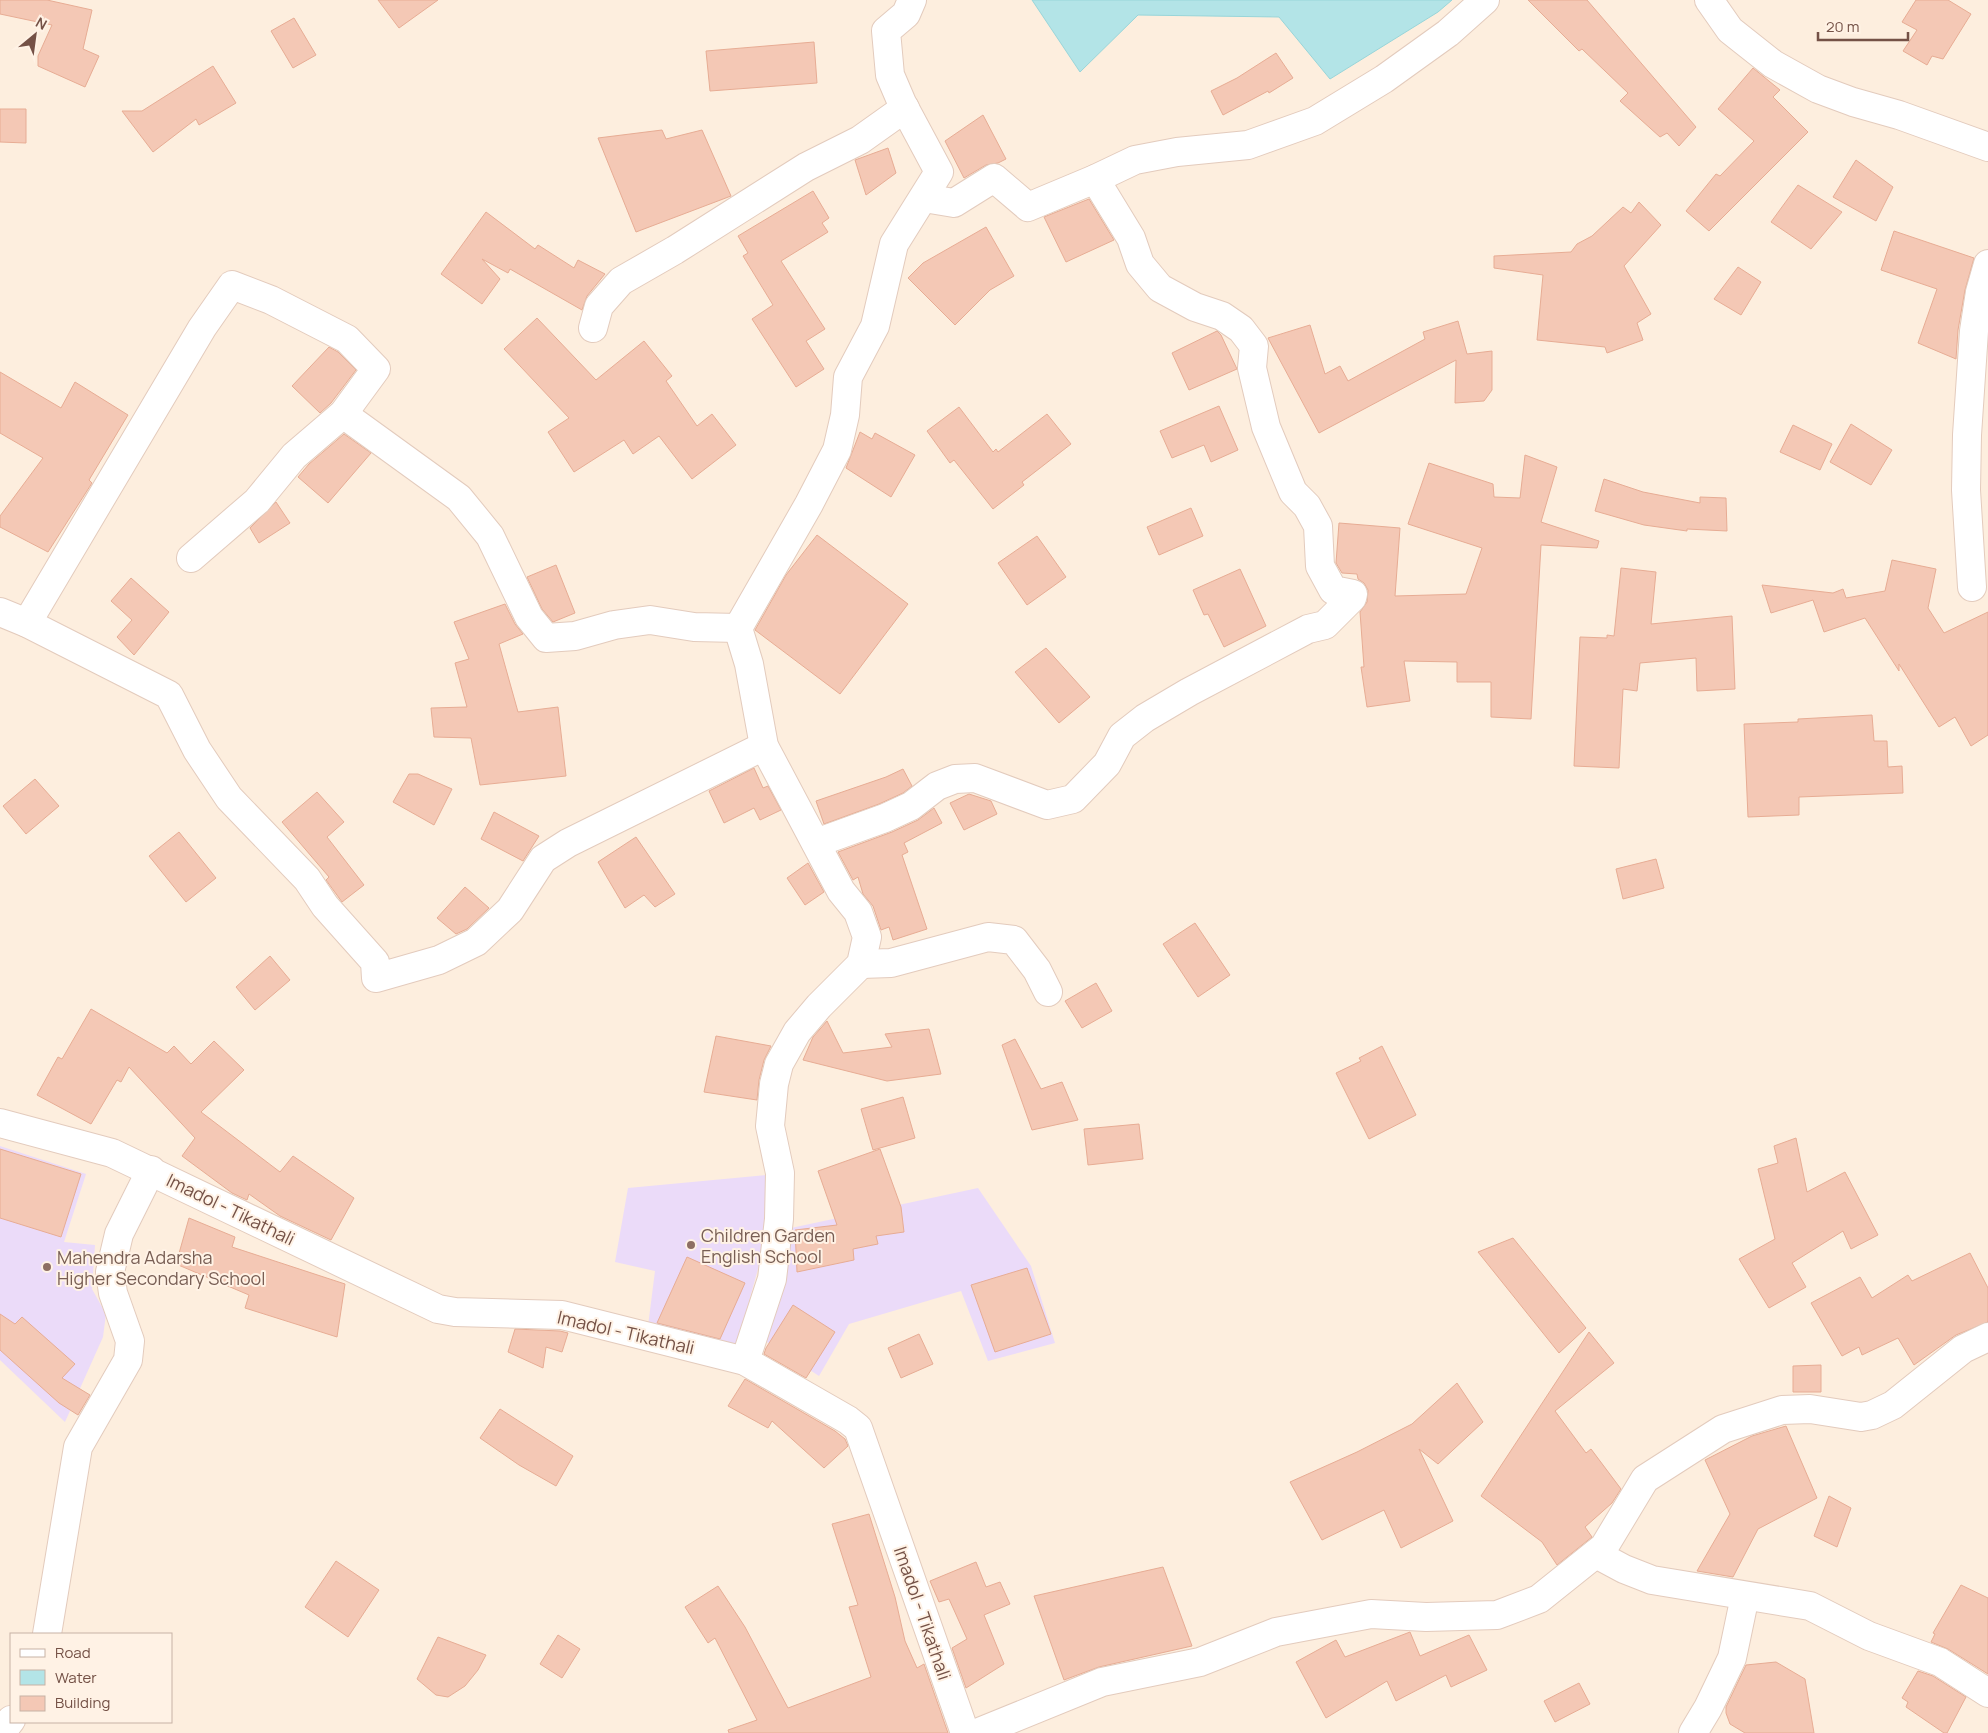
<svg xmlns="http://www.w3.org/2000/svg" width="1988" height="1733" font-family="Manrope,sans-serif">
<rect width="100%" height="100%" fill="#fdeede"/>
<g fill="#ebdbf9">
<path d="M 0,1146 L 86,1174 L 64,1242 L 95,1245 L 92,1289 L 106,1314 L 103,1337 L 65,1422 L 0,1360 Z"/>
<path d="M 766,1175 L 769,1229 L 737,1345 L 647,1334 L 655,1271 L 615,1262 L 628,1188 Z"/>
<path d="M 978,1188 L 1031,1266 L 1055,1343 L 988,1361 L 961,1291 L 849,1324 L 819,1376 L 764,1340 L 791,1228 Z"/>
</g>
<path fill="#b3e4e7" stroke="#98d5d9" d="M 1032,0 L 1452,0 L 1438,12 L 1330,79 L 1279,17 L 1138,15 L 1080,72 Z"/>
<g fill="#f4c8b5" stroke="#e7ac94">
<path d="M 0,0 L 47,0 L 92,10 L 83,49 L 99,56 L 85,87 L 38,66 L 38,56 L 52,25 L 0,14 Z"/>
<path d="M 378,0 L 438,0 L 399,28 Z"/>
<path d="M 1528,0 L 1587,0 L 1696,127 L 1679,146 L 1667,133 L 1660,137 L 1620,101 L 1628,93 L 1582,49 L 1579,51 Z"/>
<path d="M 1916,0 L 1948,0 L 1971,14 L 1943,59 L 1932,56 L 1927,65 L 1903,51 L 1917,30 L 1902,22 Z"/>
<path d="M 294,18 L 316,55 L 293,68 L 271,31 Z"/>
<path d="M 814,42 L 817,83 L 710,91 L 706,51 Z"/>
<path d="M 1276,53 L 1293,78 L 1269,93 L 1268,91 L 1223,115 L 1211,91 L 1237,78 Z"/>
<path d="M 213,66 L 236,103 L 199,125 L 196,119 L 153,152 L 122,111 L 142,111 Z"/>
<path d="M 1753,68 L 1780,90 L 1773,97 L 1808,132 L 1709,231 L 1686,211 L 1716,174 L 1720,176 L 1754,141 L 1718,109 Z"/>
<path d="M 0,109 L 26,109 L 26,143 L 0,142 Z"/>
<path d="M 983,115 L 1006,159 L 998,163 L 986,165 L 964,178 L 945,141 Z"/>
<path d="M 662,130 L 666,139 L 702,130 L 731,196 L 636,232 L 598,138 Z"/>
<path d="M 888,148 L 896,173 L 866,195 L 855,160 Z"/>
<path d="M 1856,160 L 1893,187 L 1876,221 L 1833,197 Z"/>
<path d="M 1798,185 L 1842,212 L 1811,249 L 1771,222 Z"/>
<path d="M 813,191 L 829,218 L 822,223 L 828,232 L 781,261 L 825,329 L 806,341 L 824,369 L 796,387 L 752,319 L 773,305 L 743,256 L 748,253 L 738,236 Z"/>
<path d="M 1089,199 L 1114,240 L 1066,262 L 1044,217 Z"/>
<path d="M 1639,202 L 1661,225 L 1624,266 L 1651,314 L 1637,323 L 1643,340 L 1607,353 L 1605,347 L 1537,340 L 1543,275 L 1494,268 L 1494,256 L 1571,252 L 1577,244 L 1592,236 L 1623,207 L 1631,213 Z"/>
<path d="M 486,212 L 535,249 L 538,245 L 574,268 L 578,260 L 605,274 L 587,296 L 582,310 L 510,269 L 508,273 L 482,259 L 500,279 L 482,304 L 441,274 Z"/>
<path d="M 986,227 L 1014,276 L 990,290 L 955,325 L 908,278 L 923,263 Z"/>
<path d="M 1894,231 L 1974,258 L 1965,290 L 1958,330 L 1956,359 L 1918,343 L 1937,289 L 1881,270 Z"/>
<path d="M 1738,267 L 1761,282 L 1741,315 L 1714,299 Z"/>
<path d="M 537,318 L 596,380 L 644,341 L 672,376 L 666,381 L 697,426 L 712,414 L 736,445 L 692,479 L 659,436 L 633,454 L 624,440 L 574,472 L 548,432 L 569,418 L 504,349 Z"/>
<path d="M 1458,321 L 1467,354 L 1492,351 L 1492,390 L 1484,401 L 1455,403 L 1456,360 L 1319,433 L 1268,338 L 1310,325 L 1325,374 L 1340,366 L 1348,381 L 1425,339 L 1423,332 Z"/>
<path d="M 1217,331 L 1221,335 L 1237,369 L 1189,390 L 1172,353 Z"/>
<path d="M 329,347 L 338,352 L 356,370 L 331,403 L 320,413 L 292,386 Z"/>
<path d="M 0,372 L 61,408 L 75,382 L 128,415 L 89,480 L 92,483 L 48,552 L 0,527 L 0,516 L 43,458 L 0,433 Z"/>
<path d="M 1219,406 L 1238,450 L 1211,462 L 1204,445 L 1172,458 L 1160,431 Z"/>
<path d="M 959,407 L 993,452 L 996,449 L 998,452 L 1047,414 L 1071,444 L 1022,482 L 1024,485 L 993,509 L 954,460 L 950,463 L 927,431 Z"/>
<path d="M 1851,424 L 1892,450 L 1871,485 L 1830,462 Z"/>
<path d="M 1793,425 L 1832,444 L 1820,470 L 1780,452 Z"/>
<path d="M 860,432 L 872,439 L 875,433 L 915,455 L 891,497 L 846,468 Z"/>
<path d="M 344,434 L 371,453 L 328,503 L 298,477 L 309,464 Z"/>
<path d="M 1525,455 L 1557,467 L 1541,522 L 1599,541 L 1597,548 L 1541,545 L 1531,719 L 1491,717 L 1491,682 L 1457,682 L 1457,662 L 1404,661 L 1410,701 L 1367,707 L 1361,667 L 1364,667 L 1360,612 L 1367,602 L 1368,590 L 1364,583 L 1358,579 L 1357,574 L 1342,573 L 1336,563 L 1339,523 L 1400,528 L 1395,596 L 1466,594 L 1482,548 L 1408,524 L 1429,463 L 1493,484 L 1494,497 L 1520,498 Z"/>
<path d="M 1604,479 L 1643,492 L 1700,503 L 1700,497 L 1726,498 L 1727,531 L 1687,529 L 1687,531 L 1644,525 L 1595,511 Z"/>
<path d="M 276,502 L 290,523 L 259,543 L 250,528 Z"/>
<path d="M 1191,508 L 1203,536 L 1159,555 L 1147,527 Z"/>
<path d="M 817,535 L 908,604 L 840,694 L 755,630 L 786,575 Z"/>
<path d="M 1037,536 L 1066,577 L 1027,605 L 998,563 Z"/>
<path d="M 1892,560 L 1936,569 L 1928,608 L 1944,633 L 1988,612 L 1988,735 L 1971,746 L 1955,717 L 1939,727 L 1899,664 L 1899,671 L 1865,618 L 1824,632 L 1813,600 L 1771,613 L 1762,585 L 1833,593 L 1843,589 L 1846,598 L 1885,591 Z"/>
<path d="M 556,565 L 575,613 L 553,622 L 542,609 L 527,577 Z"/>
<path d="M 1621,568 L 1656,572 L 1651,624 L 1732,616 L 1735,689 L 1697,691 L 1696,658 L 1640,663 L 1637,691 L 1623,689 L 1619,768 L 1574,766 L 1580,637 L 1607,638 L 1607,635 L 1614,636 Z"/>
<path d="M 1240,569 L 1266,626 L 1224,647 L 1208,614 L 1204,615 L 1193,590 Z"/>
<path d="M 131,578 L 169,612 L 134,655 L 117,637 L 132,620 L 111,601 Z"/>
<path d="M 505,604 L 515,624 L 523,634 L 499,644 L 518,712 L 558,707 L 566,776 L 480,785 L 471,738 L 434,737 L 431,708 L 467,707 L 455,663 L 469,659 L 454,622 Z"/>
<path d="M 1046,648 L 1090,697 L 1059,723 L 1015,672 Z"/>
<path d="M 1872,715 L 1874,741 L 1887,741 L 1888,767 L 1902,766 L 1903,793 L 1799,797 L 1799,815 L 1748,817 L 1744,724 L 1798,722 L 1798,719 Z"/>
<path d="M 754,768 L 763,788 L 768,786 L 781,810 L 760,820 L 754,808 L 724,823 L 709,791 Z"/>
<path d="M 903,769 L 912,786 L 903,793 L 879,804 L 824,824 L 816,801 L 886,777 Z"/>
<path d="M 409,774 L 418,774 L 452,789 L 434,825 L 393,802 Z"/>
<path d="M 35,779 L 59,806 L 26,834 L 3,806 Z"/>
<path d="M 317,792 L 344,822 L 327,837 L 364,885 L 342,902 L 326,880 L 329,877 L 282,822 Z"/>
<path d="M 969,794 L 991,801 L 997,814 L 964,830 L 950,803 Z"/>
<path d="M 934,808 L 942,823 L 904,843 L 908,852 L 902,855 L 927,929 L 893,940 L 889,927 L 881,930 L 873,906 L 863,894 L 858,877 L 853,880 L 838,852 L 892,832 L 918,820 Z"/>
<path d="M 494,812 L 539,836 L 523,861 L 481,839 Z"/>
<path d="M 179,832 L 216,878 L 186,902 L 149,856 Z"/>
<path d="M 636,837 L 675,894 L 655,907 L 644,895 L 625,908 L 598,862 Z"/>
<path d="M 1656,859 L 1664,888 L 1623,899 L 1616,869 Z"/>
<path d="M 808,863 L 824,892 L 805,905 L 787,878 Z"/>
<path d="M 465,887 L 489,908 L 467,929 L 456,934 L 437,918 Z"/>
<path d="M 1195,923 L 1230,975 L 1198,997 L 1163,944 Z"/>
<path d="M 270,956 L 290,980 L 255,1010 L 236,987 Z"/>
<path d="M 1096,983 L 1112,1011 L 1082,1028 L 1065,1001 Z"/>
<path d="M 91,1009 L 167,1053 L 174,1046 L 191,1064 L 214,1041 L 244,1070 L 201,1112 L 280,1172 L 293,1156 L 354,1198 L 331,1240 L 280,1216 L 249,1194 L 247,1200 L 232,1193 L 182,1156 L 195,1138 L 129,1067 L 121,1082 L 117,1080 L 91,1124 L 37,1095 L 58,1057 L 62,1059 Z"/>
<path d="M 827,1021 L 843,1053 L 892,1047 L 885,1034 L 929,1029 L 941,1074 L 887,1081 L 803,1060 L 813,1037 Z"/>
<path d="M 716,1036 L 771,1046 L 764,1060 L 759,1080 L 757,1100 L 704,1092 Z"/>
<path d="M 1015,1039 L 1041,1089 L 1062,1082 L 1078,1120 L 1032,1130 L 1002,1045 Z"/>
<path d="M 1382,1046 L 1416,1115 L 1369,1139 L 1336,1073 L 1361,1061 L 1359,1058 Z"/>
<path d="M 903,1097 L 915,1138 L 873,1150 L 861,1109 Z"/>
<path d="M 1139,1124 L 1143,1159 L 1088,1165 L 1084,1129 Z"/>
<path d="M 1796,1138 L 1807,1192 L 1845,1172 L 1878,1235 L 1851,1249 L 1843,1231 L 1792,1263 L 1806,1287 L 1769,1308 L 1739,1259 L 1775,1239 L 1758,1169 L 1778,1163 L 1774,1146 Z"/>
<path d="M 0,1149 L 81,1174 L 61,1237 L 0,1218 Z"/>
<path d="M 880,1149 L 901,1207 L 904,1232 L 876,1236 L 878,1244 L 853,1249 L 854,1260 L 797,1272 L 795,1230 L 837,1225 L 818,1171 Z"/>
<path d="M 189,1218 L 235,1237 L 232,1247 L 345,1284 L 337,1337 L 245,1308 L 249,1295 L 176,1264 Z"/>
<path d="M 1513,1238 L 1586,1328 L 1559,1353 L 1478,1252 Z"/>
<path d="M 1970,1253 L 1988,1288 L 1988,1322 L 1956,1335 L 1914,1365 L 1898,1338 L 1862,1355 L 1859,1347 L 1842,1356 L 1811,1303 L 1860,1277 L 1872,1298 L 1908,1275 L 1912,1281 Z"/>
<path d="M 687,1257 L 745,1283 L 720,1339 L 657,1323 Z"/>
<path d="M 1027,1268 L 1051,1334 L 995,1352 L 971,1285 Z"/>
<path d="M 793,1305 L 835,1332 L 806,1378 L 764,1354 L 766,1348 Z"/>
<path d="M 0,1314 L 15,1324 L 22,1317 L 75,1364 L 62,1378 L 90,1395 L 78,1415 L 59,1403 L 0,1350 Z"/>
<path d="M 515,1329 L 560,1331 L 568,1333 L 562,1352 L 546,1347 L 543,1368 L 508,1352 Z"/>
<path d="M 1589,1332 L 1614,1363 L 1555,1411 L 1586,1453 L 1591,1449 L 1621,1489 L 1612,1503 L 1585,1527 L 1592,1537 L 1557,1565 L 1542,1542 L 1481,1496 Z"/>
<path d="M 919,1334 L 933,1364 L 901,1378 L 888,1348 Z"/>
<path d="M 1821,1365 L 1821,1392 L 1793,1392 L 1793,1366 Z"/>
<path d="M 745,1379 L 835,1431 L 845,1439 L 848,1446 L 824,1468 L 772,1421 L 768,1428 L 728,1406 Z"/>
<path d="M 1457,1383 L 1483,1422 L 1438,1464 L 1419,1449 L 1453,1521 L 1401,1548 L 1384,1510 L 1322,1540 L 1290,1482 L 1357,1452 L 1412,1424 Z"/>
<path d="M 500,1409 L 573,1456 L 556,1486 L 519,1465 L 480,1438 Z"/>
<path d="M 1786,1426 L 1817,1498 L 1758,1529 L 1733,1577 L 1697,1571 L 1730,1514 L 1705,1460 L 1752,1436 Z"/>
<path d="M 1829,1496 L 1851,1508 L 1837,1547 L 1814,1536 Z"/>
<path d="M 869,1514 L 895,1597 L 905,1641 L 917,1668 L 924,1664 L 948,1733 L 729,1733 L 728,1730 L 757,1720 L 715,1638 L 708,1643 L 685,1607 L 718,1586 L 745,1627 L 788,1708 L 871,1677 L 849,1607 L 858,1605 L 832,1524 Z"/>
<path d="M 336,1561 L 379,1590 L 348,1637 L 305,1607 Z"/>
<path d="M 976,1562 L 986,1587 L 1000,1582 L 1010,1604 L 984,1615 L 1004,1664 L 966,1688 L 952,1648 L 967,1639 L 949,1599 L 939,1602 L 930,1581 Z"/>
<path d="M 1163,1567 L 1192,1646 L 1099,1667 L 1064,1680 L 1034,1596 Z"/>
<path d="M 1961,1585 L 1988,1598 L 1988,1674 L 1948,1649 L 1931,1642 L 1935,1634 L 1933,1633 Z"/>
<path d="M 1410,1632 L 1420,1656 L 1469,1635 L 1487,1670 L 1451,1687 L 1446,1675 L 1396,1701 L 1387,1681 L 1326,1718 L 1296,1662 L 1336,1640 L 1345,1657 Z"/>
<path d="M 558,1635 L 580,1649 L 562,1678 L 540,1664 Z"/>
<path d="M 438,1637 L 486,1655 L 478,1670 L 465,1686 L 448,1697 L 436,1695 L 417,1679 Z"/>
<path d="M 1776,1662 L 1805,1679 L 1814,1733 L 1745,1733 L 1730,1724 L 1726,1713 L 1726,1707 L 1746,1665 Z"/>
<path d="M 1918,1671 L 1933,1676 L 1966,1697 L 1947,1733 L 1944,1733 L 1906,1707 L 1908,1702 L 1902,1698 Z"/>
<path d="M 1579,1683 L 1590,1704 L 1555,1722 L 1544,1701 Z"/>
</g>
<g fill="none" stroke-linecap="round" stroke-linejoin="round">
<g stroke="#e3cbbd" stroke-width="30">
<g id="minor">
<path d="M 1709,0 L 1730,30 L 1773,64 L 1818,89 L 1853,102 L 1899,115 L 1988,147"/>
<path d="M 924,198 L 954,203 L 994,178 L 1028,207 L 1095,179 L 1135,160 L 1177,152 L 1248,145 L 1315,121 L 1384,79 L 1448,33 L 1485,0"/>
<path d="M 593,328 L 599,306 L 621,281 L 675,250 L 806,167 L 860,140 L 905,108"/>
<path d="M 343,414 L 459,498 L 490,536 L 529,617 L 546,638 L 575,636 L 614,625 L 650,620 L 694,627 L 738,628"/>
<path d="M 1972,587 L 1966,490 L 1967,435 L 1974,331 L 1980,292 L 1988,264"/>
<path d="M 0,612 L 27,623 L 169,695 L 197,750 L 229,798 L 307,879 L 325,906 L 375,962 L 376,978 L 439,960 L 476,942 L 510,910 L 543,859 L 568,843 L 764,746"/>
<path d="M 27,623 L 202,328 L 232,285 L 271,300 L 347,339 L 376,369 L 343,414 L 294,456 L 257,501 L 191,558"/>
<path d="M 816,843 L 885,818 L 911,806 L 937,786 L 955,779 L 975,778 L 1047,805 L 1073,799 L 1107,764 L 1122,736 L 1145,718 L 1189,692 L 1308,629 L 1325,625 L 1352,598 L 1353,594 L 1333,590 L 1320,566 L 1318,526 L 1307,506 L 1293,492 L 1266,427 L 1252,368 L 1254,346 L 1241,329 L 1222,316 L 1195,307 L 1160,288 L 1140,264 L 1131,238 L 1095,179"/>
<path d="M 861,964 L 891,963 L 988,937 L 1014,940 L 1037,970 L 1048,992"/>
<path d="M 0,1123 L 112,1153 L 438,1309 L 455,1312 L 562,1315 L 745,1361 L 848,1420 L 858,1428 L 965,1733"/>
<path d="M 745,1361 L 772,1279 L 779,1219 L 780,1173 L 770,1126 L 774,1084 L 779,1064 L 797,1032 L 819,1006 L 861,964 L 867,937 L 858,912 L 841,891 L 764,746 L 749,664 L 738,628 L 809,504 L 837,450 L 845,415 L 848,377 L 875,326 L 894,244 L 939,172 L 902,103 L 890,75 L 886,31 L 906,14 L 912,0"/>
<path d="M 1596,1554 L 1624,1569 L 1652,1580 L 1810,1606 L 1869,1636 L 1940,1662 L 1988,1693"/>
<path d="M 47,1634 L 78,1447 L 128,1360 L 130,1341 L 113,1293 L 110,1272 L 119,1234 L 151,1170"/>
<path d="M 1,1733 L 11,1720"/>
<path d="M 977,1733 L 1102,1682 L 1200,1662 L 1276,1632 L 1371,1614 L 1426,1617 L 1497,1615 L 1539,1599 L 1604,1547 L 1645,1479 L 1723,1429 L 1782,1410 L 1810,1409 L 1861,1417 L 1872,1415 L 1893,1405 L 1963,1349 L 1988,1337"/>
<path d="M 1693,1733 L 1708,1708 L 1732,1658 L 1745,1596"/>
</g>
</g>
<use href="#minor" stroke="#fff" stroke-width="28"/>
</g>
<g fill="#8d6e63" stroke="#fff2e5" stroke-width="2">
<circle cx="691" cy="1245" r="5"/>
<circle cx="47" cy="1267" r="5"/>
</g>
<g text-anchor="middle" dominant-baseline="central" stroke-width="4" stroke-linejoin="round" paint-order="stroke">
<g font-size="18" fill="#745146" stroke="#fff2e5">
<text transform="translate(231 1209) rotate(26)">Imadol - Tikathali</text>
<text transform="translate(626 1332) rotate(13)">Imadol - Tikathali</text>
<text transform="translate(923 1613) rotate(71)">Imadol - Tikathali</text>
</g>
<g font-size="18" fill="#785e54" stroke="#fff2e5" text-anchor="start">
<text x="701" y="1235">Children Garden<tspan x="701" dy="21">English School</tspan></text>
<text x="57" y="1257">Mahendra Adarsha<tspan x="57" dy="21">Higher Secondary School</tspan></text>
</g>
</g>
<rect x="10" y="1633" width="162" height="90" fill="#fff2e5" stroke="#c7b2a5"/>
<rect x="20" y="1649" width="25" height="8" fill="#ffffff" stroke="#c7b2a5"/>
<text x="55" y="1658" font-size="15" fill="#745146">Road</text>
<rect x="20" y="1670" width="25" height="15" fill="#b3e4e7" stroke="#c7b2a5"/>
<text x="55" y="1683" font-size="15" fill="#745146">Water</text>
<rect x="20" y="1696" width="25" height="15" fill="#f4c8b5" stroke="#c7b2a5"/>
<text x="55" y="1708" font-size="15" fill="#745146">Building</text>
<g transform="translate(35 35) rotate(29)" stroke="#fff2e5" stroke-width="4" paint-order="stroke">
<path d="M0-4L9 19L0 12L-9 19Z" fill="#745146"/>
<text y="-8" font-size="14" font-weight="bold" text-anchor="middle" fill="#745146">N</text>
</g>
<path d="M1818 32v8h90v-8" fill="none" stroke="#745146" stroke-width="2.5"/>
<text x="1826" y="32" font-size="15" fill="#745146" stroke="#fff2e5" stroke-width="4" paint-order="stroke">20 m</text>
</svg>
